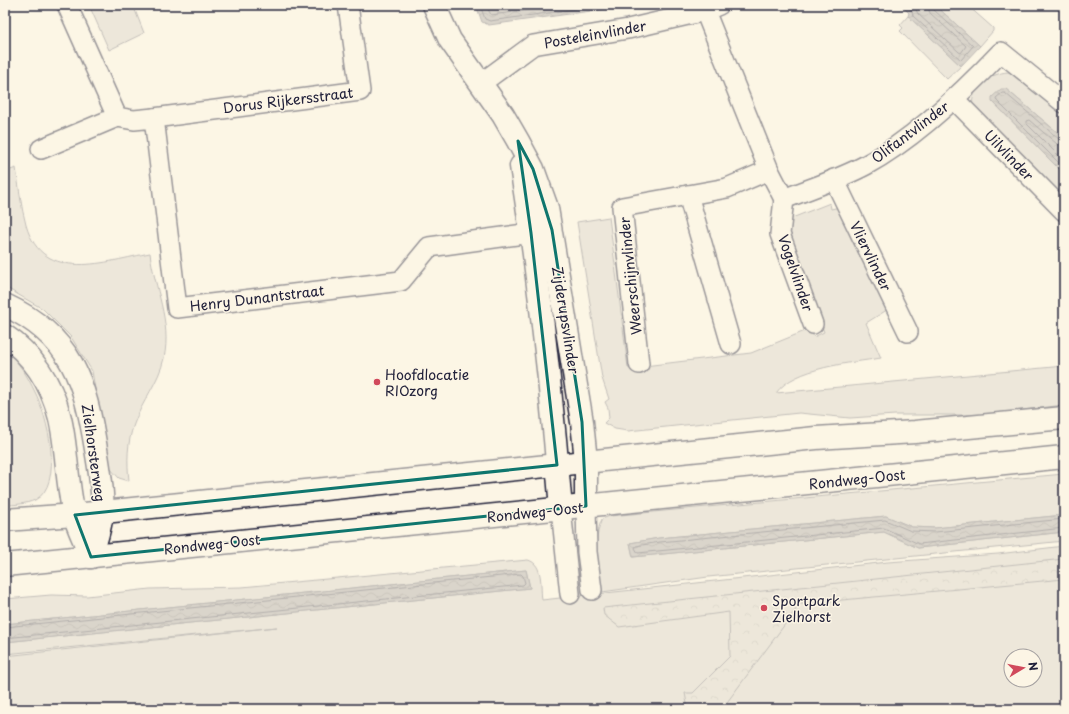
<svg xmlns="http://www.w3.org/2000/svg" width="1069" height="714" font-family="'Playpen Sans',sans-serif">
<defs>
<pattern id="forest-crowns" width="20" height="18" patternUnits="userSpaceOnUse"><rect width="20" height="18" fill="#dcd6cc"/><path d="M2 6a3 3 0 1 1 6 0M12 15a3 3 0 1 1 6 0" fill="none" stroke="#bcb7b0"/></pattern>
<pattern id="water-waves" width="16" height="10" patternUnits="userSpaceOnUse"><rect width="16" height="10" fill="#b2adab"/><path d="M0 5q4-4 8 0t8 0" fill="none" stroke="#908c8c"/></pattern>
</defs>
<rect width="100%" height="100%" fill="#fcf5e5"/>
<filter id="ink" filterUnits="userSpaceOnUse"><feTurbulence type="fractalNoise" baseFrequency=".025" numOctaves="2"/><feDisplacementMap in="SourceGraphic" scale="8" xChannelSelector="R" yChannelSelector="G"/><feConvolveMatrix kernelMatrix="1 2 1 2 8 2 1 2 1" color-interpolation-filters="sRGB"/></filter>
<g filter="url(#ink)">
<g fill="#dcd6cc" stroke="#7f7c84" fill-rule="evenodd">
<path d="M 89,5 L 133,5 L 144,33 L 109,50 Z"/>
<path d="M 935,5 L 967,5 L 993,28 L 993,31 L 980,46 Z"/>
<path d="M 908,16 L 961,66 L 947,79 L 900,31 L 903,28 L 900,25 Z"/>
<path d="M 1008,72 L 1022,77 L 1064,112 L 1064,138 L 1006,89 L 992,101 L 1064,174 L 1064,203 L 973,107 C 969,88 991,73 1008,72 Z"/>
<path d="M 16,168 C 19,187 21,207 26,225 C 43,285 107,261 150,253 C 154,287 172,322 164,358 C 159,382 142,401 134,424 C 127,443 127,461 129,481 L 119,478 L 108,466 L 92,371 L 71,337 L 43,309 L 5,287 L 5,172 Z"/>
<path d="M 830,203 L 831,209 L 840,207 L 890,308 L 866,323 L 881,358 C 851,363 795,367 776,393 L 1064,366 L 1064,405 L 981,415 L 895,415 L 850,418 L 799,413 L 628,431 L 615,429 L 604,423 L 609,418 L 608,408 L 605,402 L 609,399 L 602,378 L 577,222 L 609,217 L 628,368 L 751,353 L 810,329 L 814,337 L 824,332 L 786,235 L 792,218 Z"/>
<path d="M 5,351 C 18,360 28,377 35,392 C 47,415 65,485 35,500 C 26,504 14,505 5,505 Z"/>
<path d="M 1064,474 L 1064,515 L 935,528 L 912,527 L 886,516 L 659,538 L 630,543 L 633,557 L 884,532 L 918,548 L 1064,532 L 1064,541 L 708,577 L 602,592 C 599,570 592,540 602,519 L 610,516 Z"/>
<path d="M 1064,546 L 1064,709 L 5,709 L 5,656 L 277,627 L 5,654 L 5,642 L 530,588 L 526,570 L 5,624 L 5,599 L 51,595 L 87,596 L 150,589 L 242,587 L 528,560 C 544,564 540,588 542,600 L 888,562 L 998,554 ZM 1011,656 L 1035,656 L 1035,680 L 1011,680 Z"/>
</g>
<path fill="url(#forest-crowns)" stroke="#7f7c84" d="M 1064,559 L 1064,579 L 800,604 L 722,709 L 688,709 L 685,693 L 693,693 L 730,656 L 729,612 L 619,627 L 604,615 L 603,608 Z"/>
<g fill="url(#water-waves)" stroke="#78757e">
<path d="M 476,5 L 635,5 L 489,25 L 482,22 Z"/>
<path d="M 901,5 L 935,5 L 980,46 L 961,66 L 908,16 L 909,13 Z"/>
<path d="M 1001,89 L 1006,89 L 1064,138 L 1064,174 L 992,101 L 992,97 Z"/>
<path d="M 1064,515 L 1064,532 L 918,548 L 884,532 L 633,557 L 630,543 L 659,538 L 886,516 L 912,527 L 935,528 Z"/>
<path d="M 526,570 L 530,588 L 5,642 L 5,624 Z"/>
</g>
<g fill="none" stroke-linecap="round" stroke-linejoin="round">
<g stroke="#5c5a68" stroke-width="1">
<path d="M 480,5 L 485,19 L 490,21 L 605,5"/>
<path d="M 486,5 L 491,15 L 568,5"/>
<path d="M 907,5 L 912,11 L 913,16 L 961,60 L 973,46 L 934,10 L 932,5"/>
<path d="M 914,5 L 918,14 L 959,52 L 961,53 L 966,46 L 930,13 L 927,5"/>
<path d="M 1064,141 L 1060,140 L 1005,93 L 1002,93 L 996,98 L 997,101 L 1064,168"/>
<path d="M 1064,146 L 1057,144 L 1029,120 L 1026,121 L 1026,123 L 1064,161"/>
<path d="M 1064,519 L 935,532 L 911,531 L 885,520 L 660,542 L 636,546 L 635,548 L 638,553 L 884,528 L 919,544 L 1064,528"/>
<path d="M 5,627 L 521,574 L 523,576 L 525,583 L 523,585 L 5,638"/>
</g>
<g stroke="#22223b" stroke-width="22">
<g id="street">
<path d="M 67,5 L 117,117 L 134,120 L 154,118 L 177,308 L 401,281 L 429,247 L 546,231"/>
<path d="M 705,11 L 769,170 L 784,199 C 811,188 840,179 866,165 C 914,139 964,91 1001,52 L 1064,103"/>
<path d="M 480,84 L 533,45 L 628,29 L 705,11 L 719,5"/>
<path d="M 954,99 L 1064,211"/>
<path d="M 154,118 L 360,91 L 348,5"/>
<path d="M 41,149 L 117,117"/>
<path d="M 834,179 L 908,332"/>
<path d="M 688,195 L 731,344"/>
<path d="M 784,199 L 780,234 L 813,324"/>
<path d="M 639,364 L 622,207 L 727,188 L 769,170"/>
<path d="M 586,506 L 587,552 L 592,590"/>
<path d="M 561,509 L 570,594"/>
</g>
</g>
<g stroke="#22223b" stroke-width="25">
<g id="secondary">
<path d="M 434,5 L 450,40 L 503,115 L 518,141 L 533,169 L 547,208 L 582,422 L 586,461 L 586,506"/>
<path d="M 521,166 C 539,279 552,395 561,509"/>
<path d="M 5,305 C 72,336 85,382 96,449 C 99,466 104,496 102,513 C 101,527 95,543 91,557"/>
<path d="M 5,336 C 19,345 30,357 39,370 C 71,417 62,463 74,514 C 78,529 86,543 91,557"/>
</g>
</g>
<g stroke="#22223b" stroke-width="25">
<g id="primary">
<path d="M 5,520 L 75,515 L 816,438 L 915,432 L 1064,418"/>
<path d="M 5,565 L 1064,457"/>
</g>
</g>
<use href="#street" stroke="#fcf5e5" stroke-width="19"/>
<use href="#secondary" stroke="#fcf5e5" stroke-width="22"/>
<use href="#primary" stroke="#fcf5e5" stroke-width="22"/>
</g>
</g>
<path d="M0 0H1069V714H0ZM 518,141 L 533,169 L 552,230 L 582,422 L 586,506 L 91,557 L 75,515 L 557,465 L 531,233 Z" fill="#fcf5e5" fill-opacity=".55" fill-rule="evenodd"/>
<path fill="none" stroke="#0f766e" stroke-width="3" stroke-linejoin="round" d="M 518,141 L 533,169 L 552,230 L 582,422 L 586,506 L 91,557 L 75,515 L 557,465 L 531,233 Z"/>
<g fill="#d1495b" stroke="#fcf5e5" stroke-width="1.5">
<circle cx="377" cy="382" r="4"/>
<circle cx="764" cy="608" r="4"/>
</g>
<g text-anchor="middle" dominant-baseline="central" stroke-width="3" stroke-linejoin="round" paint-order="stroke">
<g font-size="14" fill="#22223b" stroke="#fcf5e5">
<text transform="translate(595 34) rotate(-10)">Posteleinvlinder</text>
<text transform="translate(288 100) rotate(-7)">Dorus Rijkersstraat</text>
<text transform="translate(910 132) rotate(-37)">Olifantvlinder</text>
<text transform="translate(1009 155) rotate(46)">Uilvlinder</text>
<text transform="translate(871 256) rotate(64)">Vliervlinder</text>
<text transform="translate(796 273) rotate(71)">Vogelvlinder</text>
<text transform="translate(630 276) rotate(-96)">Weerschijnvlinder</text>
<text transform="translate(257 298) rotate(-7)">Henry Dunantstraat</text>
<text transform="translate(566 320) rotate(81)">Zijderupsvlinder</text>
<text transform="translate(94 453) rotate(82)">Zielhorsterweg</text>
<text transform="translate(857 479) rotate(-6)">Rondweg-Oost</text>
<text transform="translate(535 512) rotate(-6)">Rondweg-Oost</text>
<text transform="translate(212 544) rotate(-6)">Rondweg-Oost</text>
</g>
<g font-size="14" fill="#22223b" stroke="#fcf5e5" text-anchor="start">
<text x="385" y="374">Hoofdlocatie<tspan x="385" dy="16">RIOzorg</tspan></text>
<text x="772" y="600">Sportpark<tspan x="772" dy="16">Zielhorst</tspan></text>
</g>
</g>
<rect width="1069" height="714" fill="none" stroke="#fcf5e5" stroke-width="20"/>
<rect x="10" y="10" width="1049" height="694" fill="none" stroke="#22223b" stroke-width="1.5" filter="url(#ink)"/>
<g transform="translate(1023 668) rotate(80)"><circle r="19" fill="#fcf5e5" stroke="#a5a1a1"/>
<path d="M0-3L7 15L0 10L-7 15Z" fill="#d1495b"/>
<text y="-6" font-size="11" font-weight="bold" text-anchor="middle" fill="#22223b">N</text>
</g>
</svg>
